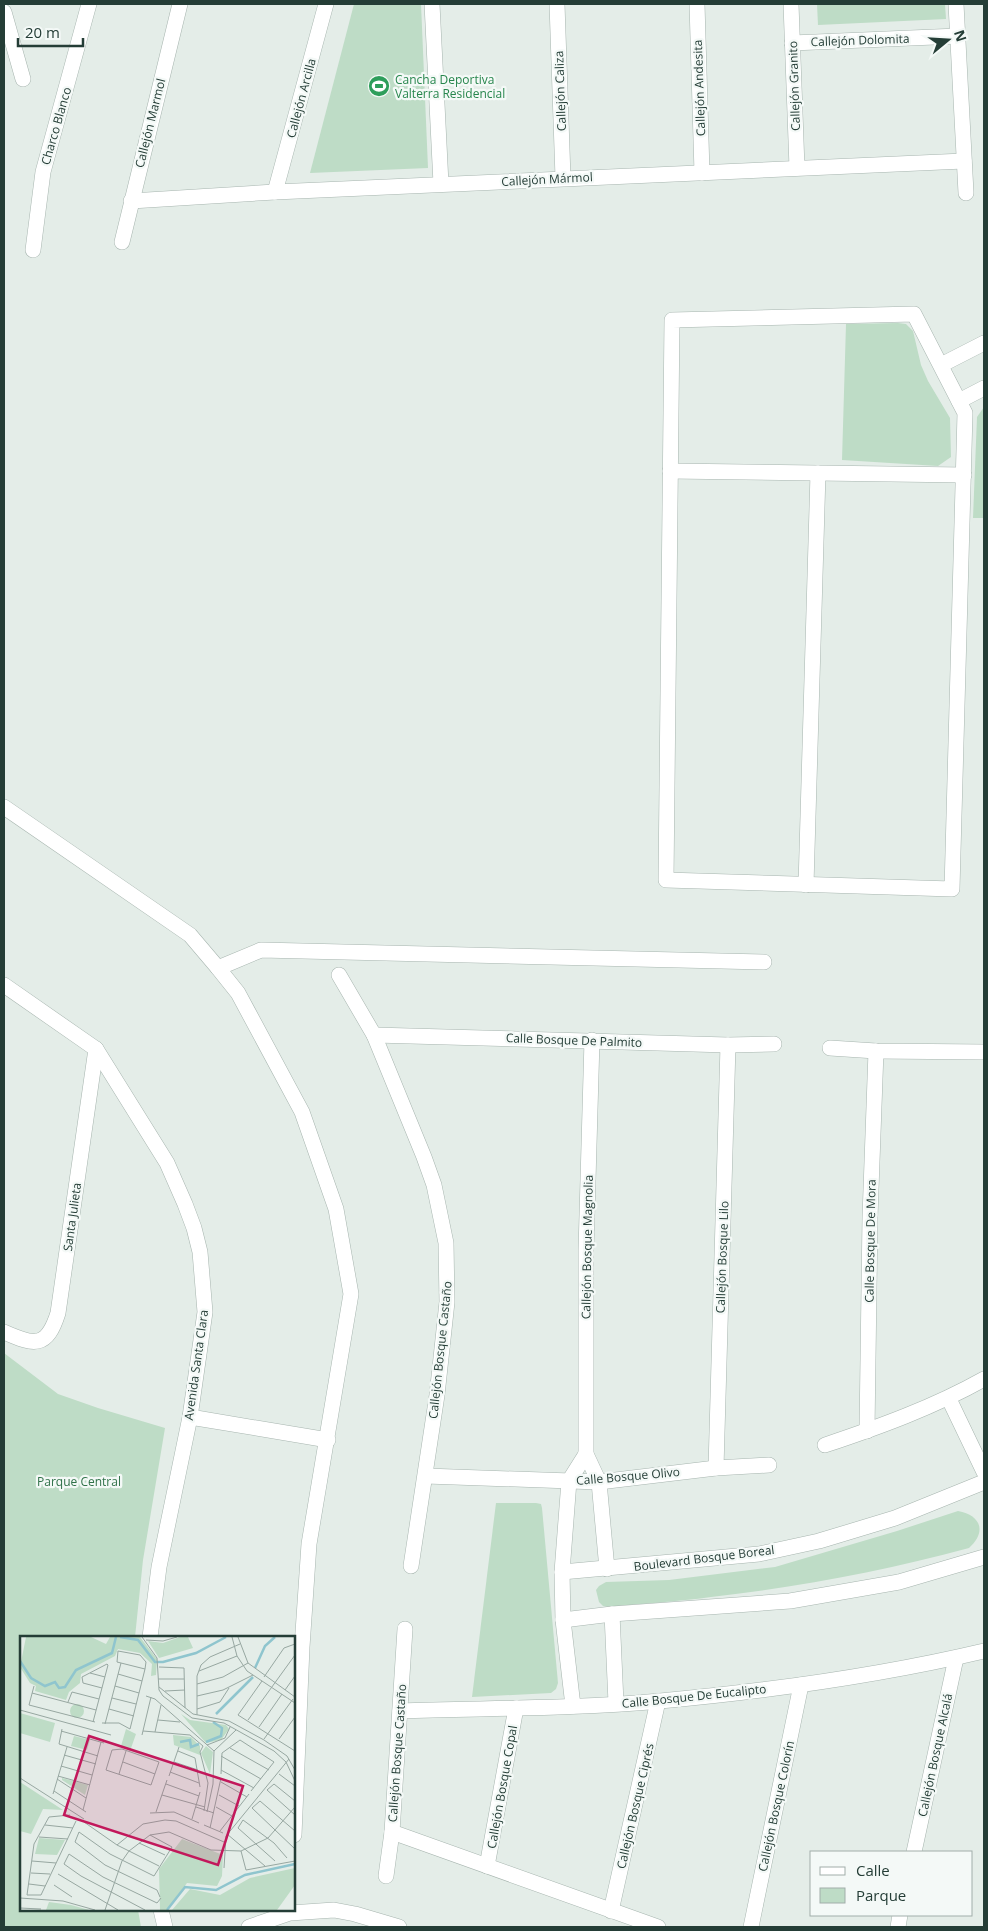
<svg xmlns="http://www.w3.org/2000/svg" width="988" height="1931" font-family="'Open Sans',sans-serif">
<rect width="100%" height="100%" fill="#e4ede8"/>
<g fill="#bedcc6">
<path d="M 354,4 L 421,4 L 428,168 L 310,173 Z"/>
<path d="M 817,4 L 945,4 L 946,19 L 818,25 Z"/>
<path d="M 898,323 L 906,324 L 913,331 L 921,365 L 928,381 L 950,418 L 951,457 L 938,466 L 842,460 L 846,324 Z"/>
<path d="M 984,407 L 984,518 L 973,518 L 977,417 Z"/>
<path d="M 4,1353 L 58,1394 L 98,1408 L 165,1428 L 143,1560 L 135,1637 L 21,1637 L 21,1910 L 138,1910 L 141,1927 L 4,1927 Z"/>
<path d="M 496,1503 L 536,1503 L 541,1504 L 542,1508 L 558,1683 L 556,1689 L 551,1693 L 472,1697 Z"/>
<path d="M 958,1511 C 981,1515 987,1532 969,1548 C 884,1571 799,1587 711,1597 C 677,1602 643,1603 609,1607 L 603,1606 L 599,1602 L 596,1590 L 599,1586 L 606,1582 L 669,1580 L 775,1567 L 897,1531 Z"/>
</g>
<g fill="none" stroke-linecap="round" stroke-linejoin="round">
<g stroke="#a7b5af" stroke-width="16">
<g id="minor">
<path d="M 432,4 L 441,184"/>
<path d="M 557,4 L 563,178"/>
<path d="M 697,4 L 702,173"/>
<path d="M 791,4 L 797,168"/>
<path d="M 956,4 L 966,193"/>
<path d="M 4,12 L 23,79"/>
<path d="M 792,43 L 958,36"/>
<path d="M 275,192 L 326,4"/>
<path d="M 131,201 L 275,192 L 964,161"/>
<path d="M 122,242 L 180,4"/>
<path d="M 33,250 L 43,172 L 89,4"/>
<path d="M 914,314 L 965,413 L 952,889 L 666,880 L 672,320 Z"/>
<path d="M 941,365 L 984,343"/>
<path d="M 959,401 L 984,388"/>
<path d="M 670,471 L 964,475"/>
<path d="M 4,807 L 190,935 L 218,968 L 238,993 L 302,1112 L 336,1209 L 351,1294 L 309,1544 L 302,1647 L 294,1835"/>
<path d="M 806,885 L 818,473"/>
<path d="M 218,968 L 261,950 L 764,962"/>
<path d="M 339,975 L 374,1035 L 424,1157 L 434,1185 L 446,1243 L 447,1302 L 437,1395 L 411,1566"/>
<path d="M 4,985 L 96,1049 L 167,1163 L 185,1204 L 194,1228 L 200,1252 L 205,1312 L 190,1417 L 159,1567 L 150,1637"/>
<path d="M 374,1035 L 728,1045 L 774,1044"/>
<path d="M 592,1040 L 586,1250 L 586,1454 L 599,1482 L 607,1569"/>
<path d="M 830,1048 L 876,1051 L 984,1052"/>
<path d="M 4,1332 C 35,1346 47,1348 58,1313 L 96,1049"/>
<path d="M 949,1399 L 984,1472"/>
<path d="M 190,1417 L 328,1440"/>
<path d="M 867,1431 L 870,1217 L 876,1051"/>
<path d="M 825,1445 C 879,1427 934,1407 984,1379"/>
<path d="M 716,1468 L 728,1045"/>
<path d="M 426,1476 L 599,1482 L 716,1468 L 769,1465"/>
<path d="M 562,1572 L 759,1554 L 819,1541 L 895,1518 L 984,1482"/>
<path d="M 612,1614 L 616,1703"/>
<path d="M 563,1620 L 612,1614 L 790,1601 L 899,1582 L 984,1557"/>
<path d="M 573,1706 L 563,1620 L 562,1572 L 569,1481 L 586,1454"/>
<path d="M 400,1711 C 486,1708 574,1709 660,1701 C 768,1691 878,1676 984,1651"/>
<path d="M 392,1832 L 658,1927"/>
<path d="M 914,1852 L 956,1658"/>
<path d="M 487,1866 L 516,1708"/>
<path d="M 386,1876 L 392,1832 L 405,1629"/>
<path d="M 161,1910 L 165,1927"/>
<path d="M 611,1911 L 658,1701"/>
<path d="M 249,1927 L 290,1913 L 334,1910 L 355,1914 L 399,1927"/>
<path d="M 751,1927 L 801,1685"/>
<path d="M 898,1927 L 900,1915"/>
</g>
</g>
<use href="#minor" stroke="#fff" stroke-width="15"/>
</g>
<defs>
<g id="stadium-disc" transform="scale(1.125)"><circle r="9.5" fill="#2e9e5b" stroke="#f4f9f7"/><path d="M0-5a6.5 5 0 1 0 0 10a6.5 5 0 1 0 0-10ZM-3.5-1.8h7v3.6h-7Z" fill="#fff"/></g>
</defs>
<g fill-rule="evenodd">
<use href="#stadium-disc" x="379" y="86"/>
</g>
<g text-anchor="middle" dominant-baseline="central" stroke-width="4.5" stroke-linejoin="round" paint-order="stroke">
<g font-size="12" fill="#243d36" stroke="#f4f9f7">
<text transform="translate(860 40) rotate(-2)">Callejón Dolomita</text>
<text transform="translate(794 86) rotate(-92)">Callejón Granito</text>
<text transform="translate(699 88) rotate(-92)">Callejón Andesita</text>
<text transform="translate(560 91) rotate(-92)">Callejón Caliza</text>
<text transform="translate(301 98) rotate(-75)">Callejón Arcilla</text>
<text transform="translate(150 123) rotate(-76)">Callejón Marmol</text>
<text transform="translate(56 126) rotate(-74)">Charco Blanco</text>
<text transform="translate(547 179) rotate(-3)">Callejón Mármol</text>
<text transform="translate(574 1040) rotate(2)">Calle Bosque De Palmito</text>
<text transform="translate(72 1217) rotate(-82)">Santa Julieta</text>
<text transform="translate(870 1241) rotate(-89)">Calle Bosque De Mora</text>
<text transform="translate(587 1247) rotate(-89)">Callejón Bosque Magnolia</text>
<text transform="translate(722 1257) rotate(-88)">Callejón Bosque Lilo</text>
<text transform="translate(440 1350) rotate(-84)">Callejón Bosque Castaño</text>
<text transform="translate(196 1365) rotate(-82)">Avenida Santa Clara</text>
<text transform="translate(628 1476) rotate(-5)">Calle Bosque Olivo</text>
<text transform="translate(704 1558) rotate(-7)">Boulevard Bosque Boreal</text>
<text transform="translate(694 1696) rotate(-6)">Calle Bosque De Eucalipto</text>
<text transform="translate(397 1753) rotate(-86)">Callejón Bosque Castaño</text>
<text transform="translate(935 1755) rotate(-78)">Callejón Bosque Alcalá</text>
<text transform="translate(502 1787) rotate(-80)">Callejón Bosque Copal</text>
<text transform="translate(635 1806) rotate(-77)">Callejón Bosque Ciprés</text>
<text transform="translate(776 1806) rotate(-78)">Callejón Bosque Colorín</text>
</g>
<g font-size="12" fill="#27864d" stroke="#f4f9f7" text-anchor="start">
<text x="395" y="79">Cancha Deportiva<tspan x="395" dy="14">Valterra Residencial</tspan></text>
</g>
<g font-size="12" fill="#307249" stroke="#f4f9f7">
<text x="79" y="1481">Parque Central</text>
</g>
</g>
<g transform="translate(20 1636)">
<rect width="275" height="275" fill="#e4ede8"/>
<path d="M 6,1 L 71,1 L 86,8 L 90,1 L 120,1 L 137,23 L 136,39 L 131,40 L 132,28 L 120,17 L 98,13 L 95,20 L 61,38 L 60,47 L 49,56 L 46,64 L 15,55 L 16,50 L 10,47 L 0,31 ZM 160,1 L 168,1 L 173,12 L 139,22 L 128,5 L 143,7 ZM50 75a7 7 0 1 1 14 0a7 7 0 1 1-14 0ZM 0,77 L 35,87 L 30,106 L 0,97 ZM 161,78 L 170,84 L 206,89 L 209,93 L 201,104 L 186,107 ZM 106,93 L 116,98 L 110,115 L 101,110 ZM 153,99 L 171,101 L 180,110 L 180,119 L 154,109 ZM 54,100 L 70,104 L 67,114 L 51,110 ZM 186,110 L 193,116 L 190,138 L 181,117 ZM 42,142 L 68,149 L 65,159 L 42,144 ZM 0,146 L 43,174 L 23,173 L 11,198 L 0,195 ZM 19,202 L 45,204 L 37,219 L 15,218 ZM 162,203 L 203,219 L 202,240 L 197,250 L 167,247 L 147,274 L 140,274 L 139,233 ZM 275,232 L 275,249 L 257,274 L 152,274 L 170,253 L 200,259 L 230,242 ZM 29,266 L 51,269 L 69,274 L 26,274 Z" fill="#bedcc6"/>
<path fill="none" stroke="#8fc5ce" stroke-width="2.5" d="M 100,1 L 118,4 L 135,26 L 143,26 L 176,17 L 206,1M 0,25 L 11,42 L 25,50 L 35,46 L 39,52 L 45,51 L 56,34 L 92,17 L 96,1M 235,32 L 245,10 L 255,1M 196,78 L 233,41M 160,106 L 170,104 L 171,111 L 179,108M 186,106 L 201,100 L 202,92 L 193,86M 147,274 L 165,251 L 196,254 L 225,239 L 275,228"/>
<path fill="none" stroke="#97a7a1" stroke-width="1" d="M 122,1 L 137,22 L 139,54 L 143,60 L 172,82 L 204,87 L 254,115 L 266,126 L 275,145M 212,1 L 217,20 L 227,35 L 275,67M 218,1 L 228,27 L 275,61M 126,4 L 143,5 L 157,1M 139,31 L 164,32 L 165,72M 179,35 L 217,20M 70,37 L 85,41M 98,38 L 122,45M 244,41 L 264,12 L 275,8M 138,43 L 164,43M 242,45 L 218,79 L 275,115M 177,48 L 203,41 L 228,27M 14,50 L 9,69 L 75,86M 95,50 L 119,57M 139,51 L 173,78 L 209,85 L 244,104 L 267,120 L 275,134M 265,54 L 275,40M 145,55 L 165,54M 12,57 L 76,74M 126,60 L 135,63 L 194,115 L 193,148 L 187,176M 177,60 L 203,54 L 233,39M 92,62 L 116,68M 48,66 L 52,56 L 79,63M 89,73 L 114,80M 177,73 L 200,66 L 209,52M 0,74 L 91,99M 177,79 L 177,40 L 181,29 L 190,21 L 220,8M 138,84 L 160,86M 228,84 L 275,19M 73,86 L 88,29 L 87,28 L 62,41 L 63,47 L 82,52M 82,87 L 99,87 L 110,93 L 125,33 L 126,26 L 120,19 L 98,15 L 97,26 L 125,33M 85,88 L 101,27M 239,91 L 262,58M 42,93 L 39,108 L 78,120M 41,95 L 84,107M 123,95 L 170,99M 135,96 L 141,69M 122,99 L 131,61M 170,99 L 183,110M 244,103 L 273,63M 259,103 L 275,81M 187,109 L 205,102 L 210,91M 183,110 L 180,116 L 188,147 L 184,175M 210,112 L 249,134M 102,113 L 139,126 L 131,149 L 86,134 L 92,114 ZM 158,115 L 175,122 L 180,151M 194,115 L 216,94M 44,119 L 76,128M 201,120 L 241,143M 103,126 L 135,138M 154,126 L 178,134M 41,130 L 72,139M 201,134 L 234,152M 150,136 L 179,147M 99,138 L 106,115M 201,138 L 202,117 L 220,104 L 254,126 L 231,155M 259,138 L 275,150M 38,140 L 70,149M 149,140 L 159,111M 0,142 L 64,183M 37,143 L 66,162M 201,146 L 227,161M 146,148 L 179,160M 34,155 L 66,176M 33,158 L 47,111M 142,159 L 185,171M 199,159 L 219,170M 275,165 L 254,148 L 247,154 L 275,179M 176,171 L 194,177M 196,171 L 212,180M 63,174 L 81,106M 136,176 L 147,144M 130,177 L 154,176 L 179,187M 50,179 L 29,181 L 14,208 L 7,259 L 21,259 L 56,185M 172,183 L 180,156M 64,186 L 97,209 L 139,230M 25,189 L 53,192M 184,189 L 203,197M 190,192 L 201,142M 200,195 L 229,158M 275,195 L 240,165 L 232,172 L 275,213M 207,198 L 245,230M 130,199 L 152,211 L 134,240 L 90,218 L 59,196 L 55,206 L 85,229 L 137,254 L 140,261M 19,201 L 48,203M 119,207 L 145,219M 97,209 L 123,188 L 145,184 L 156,185 L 204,206M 221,215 L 226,234 L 275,225M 12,225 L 36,227M 255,225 L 218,192 L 223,184 L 254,207 L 267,222M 204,232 L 206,200 L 269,123M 11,237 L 30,238M 38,238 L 98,274M 9,248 L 25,250M 34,249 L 52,261M 0,262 L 43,265 L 75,274M 0,272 L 21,273M 85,274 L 102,225 L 109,215 L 130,199 L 149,196 L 191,214 L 221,215 L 248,202 L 275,171M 125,274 L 61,240 L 44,228 L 49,218 L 83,241 L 137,267 L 141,262"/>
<path fill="#c2185b" fill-opacity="0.15" stroke="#c2185b" stroke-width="2.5" d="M 69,100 L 223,150 L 198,229 L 44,179 Z"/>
<rect width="275" height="275" fill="none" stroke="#243d36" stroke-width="2.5"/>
</g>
<rect width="988" height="1931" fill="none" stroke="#243d36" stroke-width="10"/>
<rect x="810" y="1851" width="162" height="65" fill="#f4f9f7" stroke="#a1aeaa"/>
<rect x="820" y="1867" width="25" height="8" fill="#ffffff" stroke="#a1aeaa"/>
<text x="856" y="1876" font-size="15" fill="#243d36">Calle</text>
<rect x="820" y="1888" width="25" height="15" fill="#bedcc6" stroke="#a1aeaa"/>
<text x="856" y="1901" font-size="15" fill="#243d36">Parque</text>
<g transform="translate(948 40) rotate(72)" stroke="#f4f9f7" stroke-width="4" paint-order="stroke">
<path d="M0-4L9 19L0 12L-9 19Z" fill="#243d36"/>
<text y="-8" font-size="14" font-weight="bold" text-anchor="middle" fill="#243d36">N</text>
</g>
<path d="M18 38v8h65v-8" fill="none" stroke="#243d36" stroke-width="2.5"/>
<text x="25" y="38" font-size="15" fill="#243d36" stroke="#f4f9f7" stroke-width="4" paint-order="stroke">20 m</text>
</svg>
